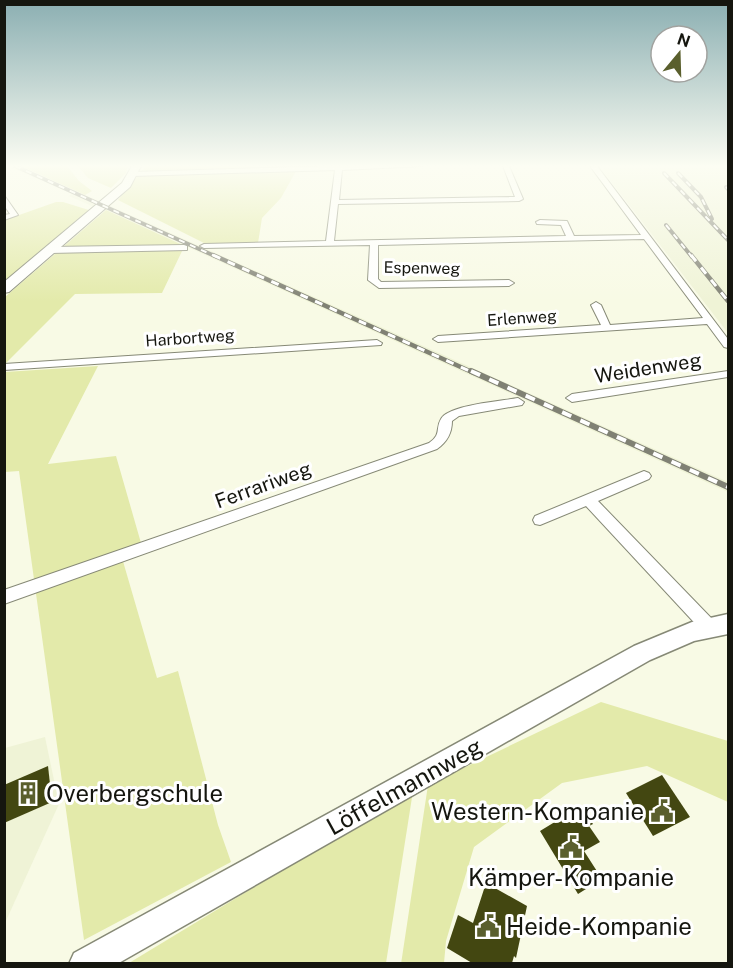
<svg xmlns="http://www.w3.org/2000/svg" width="733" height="968" font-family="'Public Sans',sans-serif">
<rect width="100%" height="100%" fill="#f8fae5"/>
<g fill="#eff3d6">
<path d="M 19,166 L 84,195 L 100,201 L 94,207 L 69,196 L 72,194 L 10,167 Z"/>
<path d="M 728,166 L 728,333 L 599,166 Z"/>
<path d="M 110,206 L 728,482 L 728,492 L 106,210 Z"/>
<path d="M 45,737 L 59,804 L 5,923 L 5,748 Z"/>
</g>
<g fill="#e3eaaa">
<path d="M 67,166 L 79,181 L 92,191 L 85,195 L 21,166 Z"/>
<path d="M 128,166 L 126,173 L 111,188 L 88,178 L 78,166 Z"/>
<path d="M 146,166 L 256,166 L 259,172 L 296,171 L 281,198 L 262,218 L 258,243 L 206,244 L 118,200 Z"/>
<path d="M 56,202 L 63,202 L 92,211 L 5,285 L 5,220 Z"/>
<path d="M 106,210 L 187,247 L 183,249 L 162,293 L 75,294 L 5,364 L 5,297 Z"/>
<path d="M 98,366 L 48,464 L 116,456 L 141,543 L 120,551 L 157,678 L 178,671 L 218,825 L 231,862 L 84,940 L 19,471 L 5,472 L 5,372 Z"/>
<path d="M 601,702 L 728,741 L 728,802 L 647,766 L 562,783 L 474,847 L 446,941 L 444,963 L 401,964 L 428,785 Z"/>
<path d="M 413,791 L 386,963 L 129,963 Z"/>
</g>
<g fill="#434711">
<path d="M 48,766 L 52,802 L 4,823 L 4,785 Z"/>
<path d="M 662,775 L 690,817 L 653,836 L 626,793 Z"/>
<path d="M 581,806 L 593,824 L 589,826 L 600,842 L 584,851 L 602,879 L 578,894 L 540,831 Z"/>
<path d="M 486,883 L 527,906 L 516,958 L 514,956 L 512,963 L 472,963 L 447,948 L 458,915 L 473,923 Z"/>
</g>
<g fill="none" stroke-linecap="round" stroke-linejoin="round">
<g stroke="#868976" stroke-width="2">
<g id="minor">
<path d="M 331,166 L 423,166 L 342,170 L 339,200 L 515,197 L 503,166 L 509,166 L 523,199 L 519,201 L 338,204 L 334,241 L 566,236 L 561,225 L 537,224 L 536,222 L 540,220 L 567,221 L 574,236 L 641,235 L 590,166 L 597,166 L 728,339 L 728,348 L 724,347 L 707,324 L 438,342 L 433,339 L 438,336 L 601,325 L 591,305 L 596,302 L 601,305 L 610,325 L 703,318 L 644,239 L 378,245 L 378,279 L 381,282 L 509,280 L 514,283 L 509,286 L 379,288 L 368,280 L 370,245 L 204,248 L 200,246 L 204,244 L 326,241 L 335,170 L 133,176 L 130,174 L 133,172 Z"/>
<path d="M 4,195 L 18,215 L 4,220 L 4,215 L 10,214 L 4,205 Z"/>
<path d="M 184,245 L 187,246 L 187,250 L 50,253 L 46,250 L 50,247 Z"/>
<path d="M 377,340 L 382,343 L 381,345 L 4,370 L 4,364 Z"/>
<path d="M 728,371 L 728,377 L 572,402 L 566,398 L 572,394 Z"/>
<path d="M 518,398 L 524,402 L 522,405 L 459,416 L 452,421 C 452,433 447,442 437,449 L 4,604 L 4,590 L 429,443 C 442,434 435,429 441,419 C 448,405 502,401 518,398 Z"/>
<path d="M 644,471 L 649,473 L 651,476 L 649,479 L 598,501 L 715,622 L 717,627 L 715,632 L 709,634 L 703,632 L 586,506 L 540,525 L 535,524 L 533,520 L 535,516 Z"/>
</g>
</g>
<g stroke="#868976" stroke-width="3">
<path id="tertiary" d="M 728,614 L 728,634 L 694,641 L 650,660 L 117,964 L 69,964 L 74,953 L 634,646 L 692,622 Z"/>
</g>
<g stroke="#868976" stroke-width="2">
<path id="secondary" d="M 132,166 L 141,166 L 130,187 L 9,292 L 4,293 L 4,282 L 122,183 Z"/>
</g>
<use href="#minor" fill="#fff" fill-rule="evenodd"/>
<use href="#tertiary" fill="#fff" fill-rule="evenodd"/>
<use href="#secondary" fill="#fff" fill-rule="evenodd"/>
<g stroke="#808174" stroke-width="4">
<g id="rail-far2">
<path d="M 15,166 L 217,257"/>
<path d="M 664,173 L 728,240"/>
<path d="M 678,173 L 701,197 L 712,219"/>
<path d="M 726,187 L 728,189"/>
<path d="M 666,225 L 692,257"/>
</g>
</g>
<g stroke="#808174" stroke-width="4.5">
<g id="rail-far1">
<path d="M 213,255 L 474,373"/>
<path d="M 691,255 L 728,301"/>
</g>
</g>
<g stroke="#808174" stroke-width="6">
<path id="rail" d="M 471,371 L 728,487"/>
</g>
<use href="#rail-far2" stroke="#fff" stroke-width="2" stroke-dasharray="6" stroke-linecap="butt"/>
<use href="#rail-far1" stroke="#fff" stroke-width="3" stroke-dasharray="8" stroke-linecap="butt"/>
<use href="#rail" stroke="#fff" stroke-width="4" stroke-dasharray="10" stroke-linecap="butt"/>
</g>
<linearGradient id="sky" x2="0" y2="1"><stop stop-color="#8bafb2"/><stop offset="0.55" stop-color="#fcfdf3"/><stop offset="1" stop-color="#fcfdf3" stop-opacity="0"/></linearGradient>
<rect width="733" height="302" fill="url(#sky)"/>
<defs>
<g id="building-bare" transform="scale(1.8)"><path d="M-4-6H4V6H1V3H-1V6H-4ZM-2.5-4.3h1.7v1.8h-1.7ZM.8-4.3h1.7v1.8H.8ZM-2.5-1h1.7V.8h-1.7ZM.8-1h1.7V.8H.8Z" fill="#5a5f2d" stroke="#fff" stroke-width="2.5" paint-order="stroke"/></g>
<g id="civic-bare" transform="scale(1.8)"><path d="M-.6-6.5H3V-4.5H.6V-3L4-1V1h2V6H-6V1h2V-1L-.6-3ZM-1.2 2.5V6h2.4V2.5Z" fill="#5a5f2d" stroke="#fff" stroke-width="2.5" paint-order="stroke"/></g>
</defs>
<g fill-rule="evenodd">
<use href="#building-bare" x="28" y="793"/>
<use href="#civic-bare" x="662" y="811"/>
<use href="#civic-bare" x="571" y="847"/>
<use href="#civic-bare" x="488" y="926"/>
</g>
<g text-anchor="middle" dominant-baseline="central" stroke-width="6" stroke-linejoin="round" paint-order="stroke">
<g font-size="16" fill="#15160f" stroke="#fff">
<text transform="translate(422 268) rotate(1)">Espenweg</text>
<text transform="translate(522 318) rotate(-4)">Erlenweg</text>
<text transform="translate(190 338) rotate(-4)">Harbortweg</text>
</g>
<g font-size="20" fill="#15160f" stroke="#fff">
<text transform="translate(648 368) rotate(-9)">Weidenweg</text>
<text transform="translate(263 485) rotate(-20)">Ferrariweg</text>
</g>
<g font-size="24" fill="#15160f" stroke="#fff">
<text transform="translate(404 786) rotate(-29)">Löffelmannweg</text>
</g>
<g font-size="24" fill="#15160f" stroke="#fff" text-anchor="start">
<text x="46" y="793">Overbergschule</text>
<text x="644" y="811" text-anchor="end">Western-Kompanie</text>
<text x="571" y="877" text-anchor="middle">Kämper-Kompanie</text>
<text x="506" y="926">Heide-Kompanie</text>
</g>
</g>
<rect width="733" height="968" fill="none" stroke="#15160f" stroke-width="12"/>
<g transform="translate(679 54) rotate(19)"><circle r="28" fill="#ffffff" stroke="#a1a29f" stroke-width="1.5"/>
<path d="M0-4.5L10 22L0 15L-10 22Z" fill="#5a5f2d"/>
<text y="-9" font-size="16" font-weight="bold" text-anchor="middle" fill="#15160f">N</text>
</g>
</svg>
